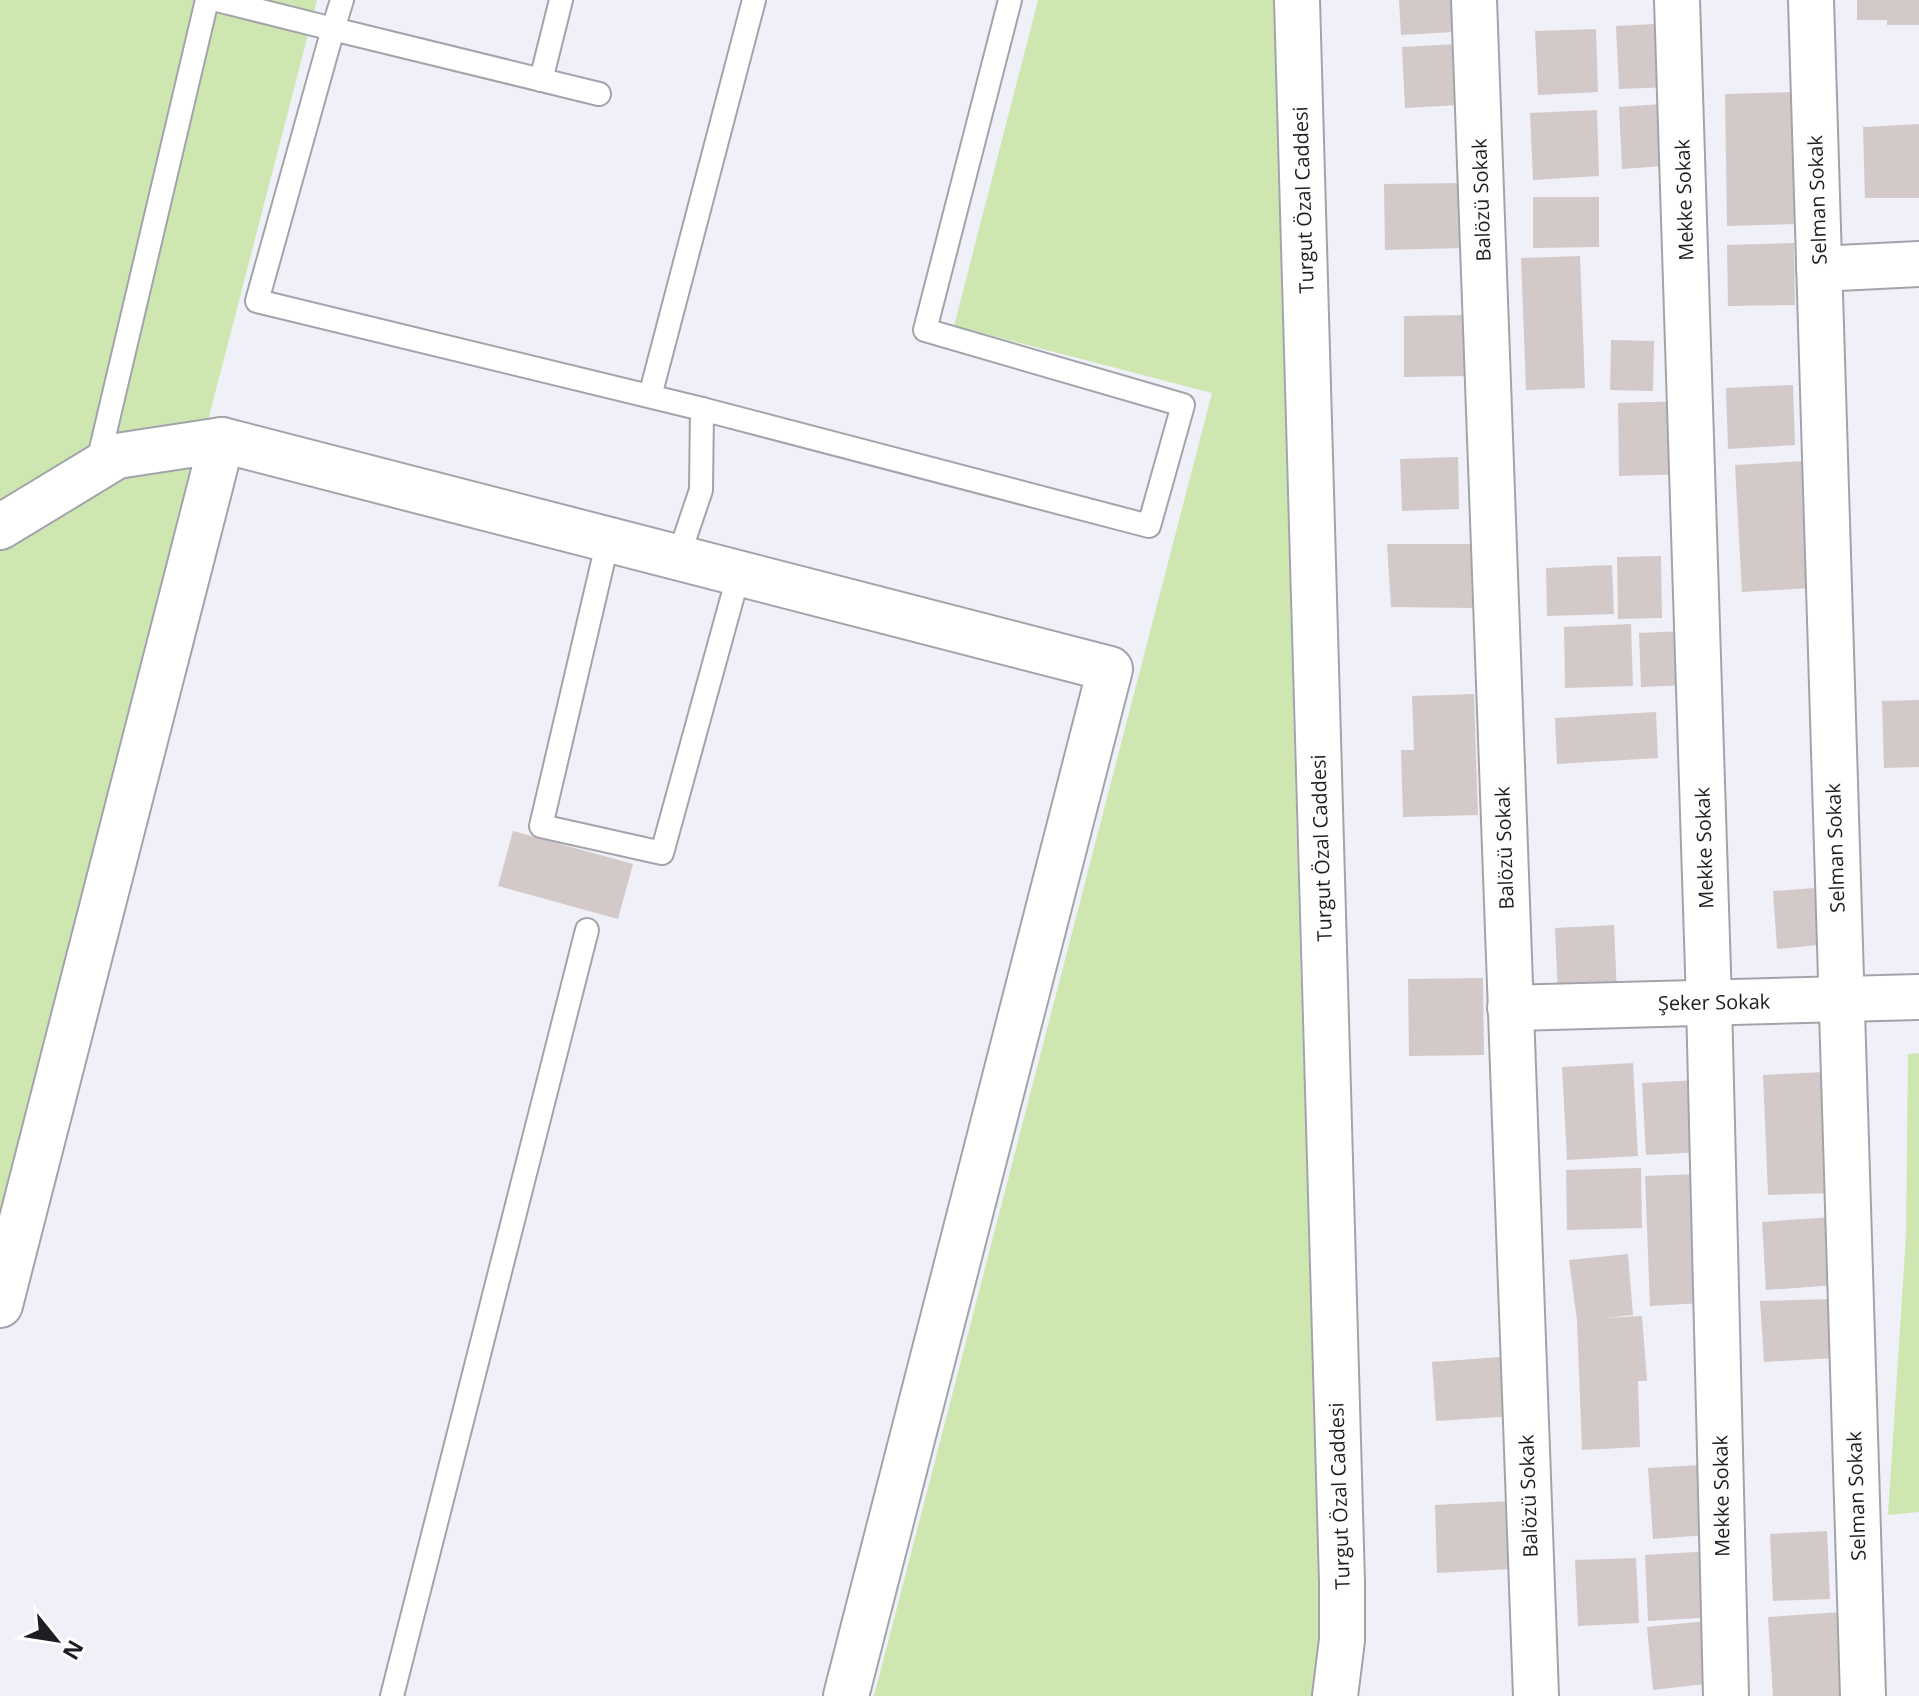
<svg xmlns="http://www.w3.org/2000/svg" width="1919" height="1696" font-family="'Open Sans',sans-serif">
<rect width="100%" height="100%" fill="#f0f0f9"/>
<g fill="#cee7b1">
<path d="M 0,0 L 317,0 L 0,1223 Z"/>
<path d="M 1038,0 L 1274,0 L 1300,955 L 1323,1660 L 1312,1696 L 874,1696 L 1212,393 L 954,326 Z"/>
<path d="M 1919,1053 L 1919,1512 L 1888,1515 L 1906,1236 L 1908,1054 Z"/>
</g>
<g fill="#d3c9c8">
<path d="M 1399,0 L 1469,0 L 1471,31 L 1401,35 Z"/>
<path d="M 1857,0 L 1919,0 L 1919,25 L 1887,25 L 1887,20 L 1857,20 Z"/>
<path d="M 1672,23 L 1675,87 L 1619,89 L 1616,26 Z"/>
<path d="M 1596,29 L 1598,92 L 1538,95 L 1535,31 Z"/>
<path d="M 1473,43 L 1476,104 L 1405,108 L 1402,47 Z"/>
<path d="M 1793,92 L 1796,224 L 1727,226 L 1725,94 Z"/>
<path d="M 1676,103 L 1678,165 L 1622,169 L 1619,107 Z"/>
<path d="M 1597,110 L 1599,176 L 1533,180 L 1530,113 Z"/>
<path d="M 1919,124 L 1919,198 L 1865,198 L 1863,127 Z"/>
<path d="M 1463,183 L 1464,248 L 1385,250 L 1384,184 Z"/>
<path d="M 1533,197 L 1599,197 L 1599,247 L 1533,248 Z"/>
<path d="M 1794,243 L 1795,305 L 1728,306 L 1727,245 Z"/>
<path d="M 1580,256 L 1585,388 L 1526,390 L 1521,258 Z"/>
<path d="M 1470,315 L 1471,376 L 1404,377 L 1404,316 Z"/>
<path d="M 1611,340 L 1654,341 L 1653,391 L 1610,390 Z"/>
<path d="M 1793,385 L 1795,445 L 1728,449 L 1726,388 Z"/>
<path d="M 1687,401 L 1688,474 L 1619,476 L 1618,403 Z"/>
<path d="M 1458,457 L 1459,509 L 1402,511 L 1400,459 Z"/>
<path d="M 1804,461 L 1810,588 L 1742,592 L 1735,465 Z"/>
<path d="M 1387,544 L 1471,544 L 1472,608 L 1391,607 Z"/>
<path d="M 1661,556 L 1662,618 L 1618,619 L 1617,557 Z"/>
<path d="M 1612,565 L 1614,614 L 1547,616 L 1546,568 Z"/>
<path d="M 1631,624 L 1633,686 L 1565,688 L 1564,627 Z"/>
<path d="M 1684,631 L 1686,685 L 1641,687 L 1639,633 Z"/>
<path d="M 1474,694 L 1478,815 L 1403,817 L 1401,750 L 1414,750 L 1412,696 Z"/>
<path d="M 1919,700 L 1919,767 L 1884,768 L 1882,701 Z"/>
<path d="M 1656,712 L 1658,758 L 1557,764 L 1555,718 Z"/>
<path d="M 513,831 L 633,864 L 618,919 L 498,886 Z"/>
<path d="M 1815,888 L 1819,945 L 1777,949 L 1773,891 Z"/>
<path d="M 1614,925 L 1617,994 L 1558,997 L 1555,928 Z"/>
<path d="M 1483,978 L 1484,1055 L 1409,1056 L 1408,979 Z"/>
<path d="M 1633,1063 L 1638,1156 L 1567,1160 L 1562,1067 Z"/>
<path d="M 1825,1072 L 1830,1193 L 1768,1195 L 1763,1075 Z"/>
<path d="M 1699,1080 L 1703,1152 L 1646,1155 L 1642,1083 Z"/>
<path d="M 1641,1168 L 1642,1228 L 1567,1230 L 1566,1170 Z"/>
<path d="M 1698,1174 L 1703,1303 L 1650,1306 L 1645,1176 Z"/>
<path d="M 1832,1217 L 1836,1285 L 1766,1290 L 1762,1222 Z"/>
<path d="M 1628,1254 L 1633,1315 L 1604,1318 L 1642,1316 L 1647,1381 L 1638,1381 L 1640,1447 L 1582,1450 L 1577,1321 L 1569,1260 Z"/>
<path d="M 1832,1299 L 1834,1358 L 1764,1362 L 1760,1301 Z"/>
<path d="M 1513,1356 L 1517,1416 L 1436,1421 L 1432,1362 Z"/>
<path d="M 1717,1464 L 1721,1534 L 1653,1539 L 1648,1468 Z"/>
<path d="M 1510,1501 L 1513,1569 L 1437,1573 L 1435,1505 Z"/>
<path d="M 1827,1531 L 1830,1599 L 1773,1601 L 1770,1534 Z"/>
<path d="M 1713,1551 L 1717,1617 L 1648,1621 L 1645,1555 Z"/>
<path d="M 1636,1558 L 1639,1623 L 1578,1626 L 1575,1560 Z"/>
<path d="M 1841,1612 L 1847,1696 L 1773,1696 L 1768,1617 Z"/>
<path d="M 1716,1620 L 1722,1682 L 1653,1690 L 1647,1627 Z"/>
</g>
<g fill="none" stroke-linecap="round" stroke-linejoin="round">
<g stroke="#a3a4ab" stroke-width="26">
<g id="service">
<path d="M 217,0 L 333,29 L 342,0"/>
<path d="M 541,80 L 561,0"/>
<path d="M 599,94 L 333,29 L 257,301 L 702,409"/>
<path d="M 650,396 L 754,0"/>
<path d="M 97,466 L 207,0"/>
<path d="M 608,540 L 541,826 L 662,853 L 739,573"/>
<path d="M 678,558 L 701,490 L 702,409 L 1149,526 L 1183,405 L 925,330 L 1010,0"/>
<path d="M 392,1696 L 587,930"/>
</g>
</g>
<g stroke="#a3a4ab" stroke-width="48">
<g id="minor">
<path d="M 1474,0 L 1536,1696"/>
<path d="M 1677,0 L 1709,1002 L 1726,1696"/>
<path d="M 1811,0 L 1863,1696"/>
<path d="M 1819,269 L 1919,264"/>
<path d="M 0,527 L 117,456 L 222,440 L 1110,669 L 846,1696"/>
<path d="M 1510,1008 L 1919,997"/>
<path d="M 0,1305 L 222,440"/>
</g>
</g>
<g stroke="#a3a4ab" stroke-width="48">
<path id="tertiary" d="M 1297,0 L 1342,1582 L 1342,1640 L 1335,1696"/>
</g>
<use href="#service" stroke="#fff" stroke-width="22"/>
<use href="#minor" stroke="#fff" stroke-width="44"/>
<use href="#tertiary" stroke="#fff" stroke-width="44"/>
</g>
<g text-anchor="middle" dominant-baseline="central" stroke-width="6" stroke-linejoin="round" paint-order="stroke">
<g font-size="20" fill="#1d1e21" stroke="#fefefe">
<text transform="translate(1303 200) rotate(-92)">Turgut Özal Caddesi</text>
<text transform="translate(1481 200) rotate(-92)">Balözü Sokak</text>
<text transform="translate(1684 200) rotate(-92)">Mekke Sokak</text>
<text transform="translate(1817 200) rotate(-92)">Selman Sokak</text>
<text transform="translate(1321 848) rotate(-92)">Turgut Özal Caddesi</text>
<text transform="translate(1504 848) rotate(-92)">Balözü Sokak</text>
<text transform="translate(1704 848) rotate(-92)">Mekke Sokak</text>
<text transform="translate(1835 848) rotate(-92)">Selman Sokak</text>
<text transform="translate(1714 1002) rotate(-1)">Şeker Sokak</text>
<text transform="translate(1339 1496) rotate(-92)">Turgut Özal Caddesi</text>
<text transform="translate(1528 1496) rotate(-92)">Balözü Sokak</text>
<text transform="translate(1721 1496) rotate(-91)">Mekke Sokak</text>
<text transform="translate(1856 1496) rotate(-92)">Selman Sokak</text>
</g>
</g>
<g transform="translate(56 1640) rotate(120)" stroke="#fefefe" stroke-width="6" paint-order="stroke">
<path d="M0-6L14 30L0 20L-14 30Z" fill="#1d1e21"/>
<text y="-12" font-size="22" font-weight="bold" text-anchor="middle" fill="#1d1e21">N</text>
</g>
</svg>
